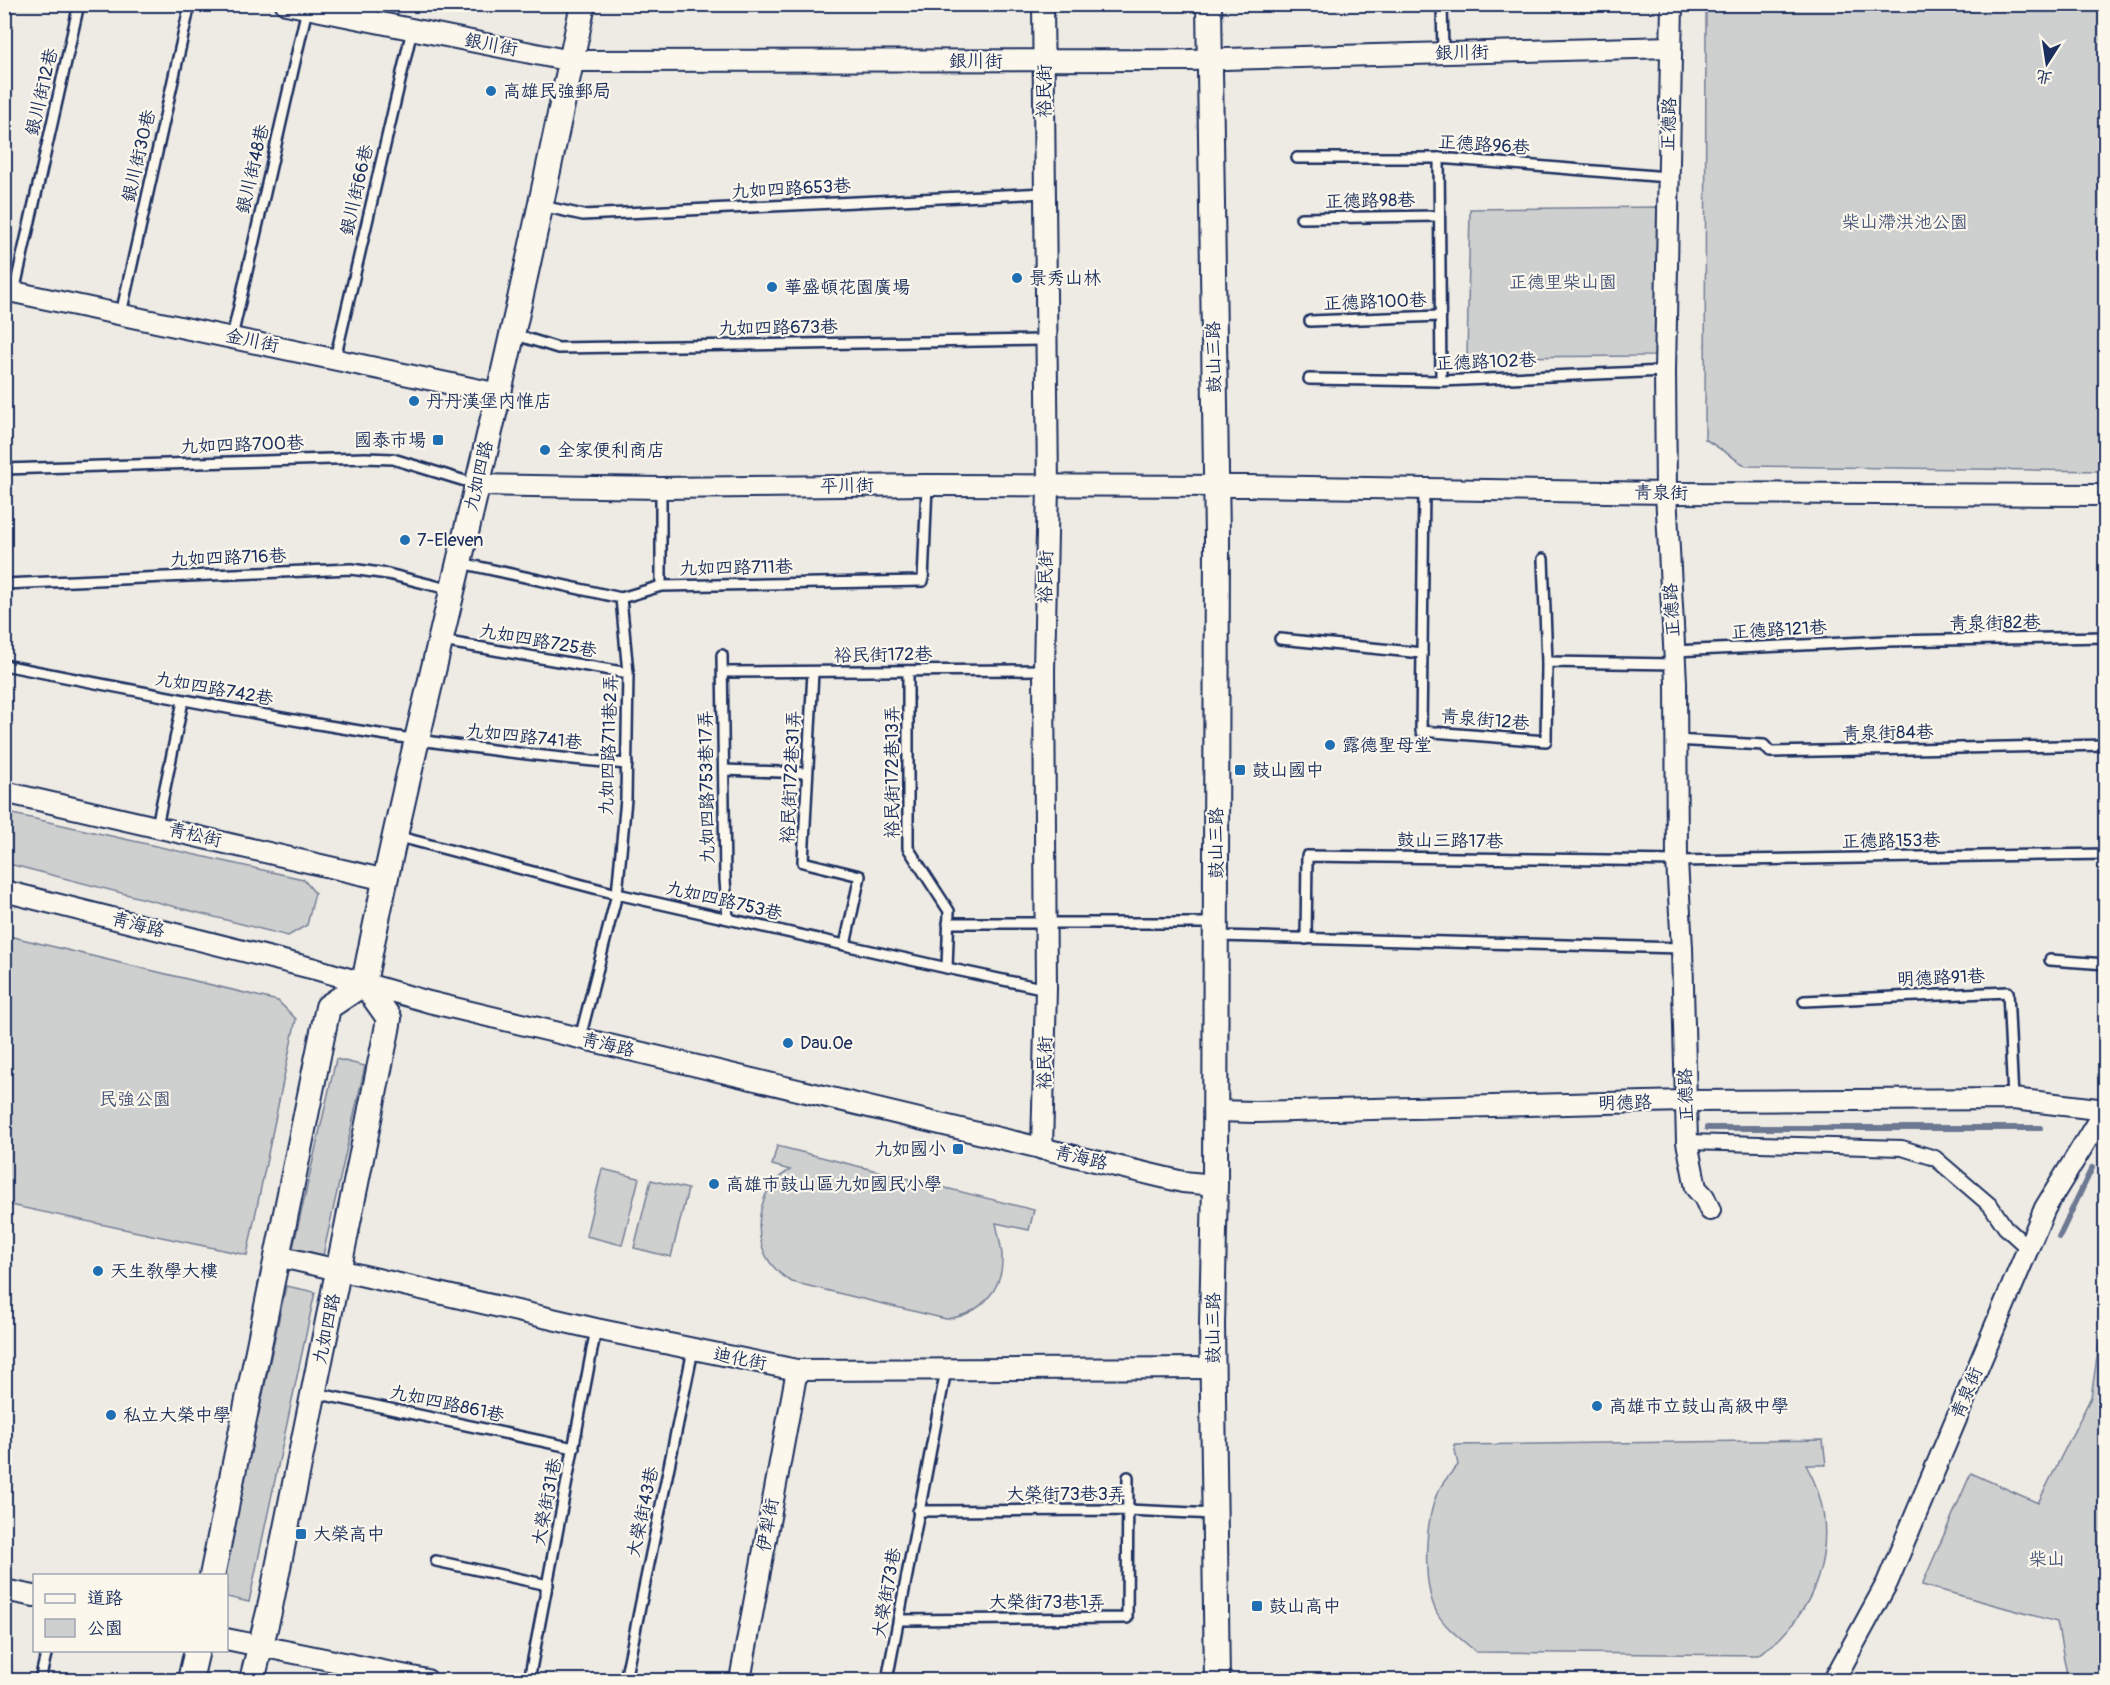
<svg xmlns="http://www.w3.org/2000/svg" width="2110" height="1685" font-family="Pangolin,'LXGW WenKai TC',sans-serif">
<rect width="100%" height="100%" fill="#eeebe4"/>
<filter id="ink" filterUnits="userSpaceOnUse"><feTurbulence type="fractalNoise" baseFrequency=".0167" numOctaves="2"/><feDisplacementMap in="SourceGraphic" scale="12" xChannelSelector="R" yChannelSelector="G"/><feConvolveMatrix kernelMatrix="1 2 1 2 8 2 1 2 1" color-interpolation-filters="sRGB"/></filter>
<g filter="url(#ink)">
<g fill="#cecfcf" stroke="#747f96" stroke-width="1.5">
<path d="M 1706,5 L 2105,5 L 2105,471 L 1746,466 L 1705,439 Z"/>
<path d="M 1659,207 L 1657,356 L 1467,357 L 1470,209 Z"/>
<path d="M 4,812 L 303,879 L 315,893 L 307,925 L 288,936 L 5,863 Z"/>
<path d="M 5,935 L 278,1001 L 296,1019 L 247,1255 L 5,1204 Z"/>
<path d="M 336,1059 L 365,1066 L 323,1255 L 293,1248 Z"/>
<path d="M 777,1146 L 1034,1210 L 1029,1230 L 996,1223 C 998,1233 1001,1244 1002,1255 C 1004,1290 980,1315 946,1319 L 792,1282 C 767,1267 756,1244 760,1215 C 762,1203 766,1190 775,1181 C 779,1177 785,1173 790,1170 L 772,1165 Z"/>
<path d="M 602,1169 L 639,1178 L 622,1245 L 586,1236 Z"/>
<path d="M 651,1180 L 688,1189 L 671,1257 L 634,1248 Z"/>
<path d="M 286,1286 L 315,1292 L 249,1602 L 227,1597 L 226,1576 L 224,1576 Z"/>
<path d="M 2103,1318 L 2106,1319 L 2105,1680 L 2068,1680 L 2057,1622 L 1922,1585 L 1971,1473 L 2038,1503 L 2091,1397 Z"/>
<path d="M 1823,1440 L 1826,1465 L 1806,1465 C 1839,1523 1827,1591 1780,1638 C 1774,1644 1765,1649 1758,1655 L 1476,1652 C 1464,1641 1446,1629 1437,1613 C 1422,1585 1425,1528 1435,1499 C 1439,1486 1449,1475 1458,1465 L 1454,1445 Z"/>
</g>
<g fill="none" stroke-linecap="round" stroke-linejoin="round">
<g stroke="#6d7892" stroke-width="6">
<path d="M 1707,1128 L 2040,1128"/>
<path d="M 2059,1237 L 2092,1168"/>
</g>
<g stroke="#1b2f5e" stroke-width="14">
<g id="service">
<path d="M 1442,4 L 1443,53"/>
<path d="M 1297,158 L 1439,158 L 1667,177"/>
<path d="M 1439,158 L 1441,381"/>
<path d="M 542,206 L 583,215 L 1045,193"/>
<path d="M 1301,218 L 1439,216"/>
<path d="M 14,292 L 79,4"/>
<path d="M 121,314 L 190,4"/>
<path d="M 1310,321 L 1440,316"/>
<path d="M 513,334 L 558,348 L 1046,340"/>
<path d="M 232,337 L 307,9"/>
<path d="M 335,359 L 412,30"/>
<path d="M 1309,379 L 1441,381 L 1665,371"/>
<path d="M 4,469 L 365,458 L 393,459 L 475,484"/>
<path d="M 1424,489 L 1421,731 L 1546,741 L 1547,662 L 1675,664"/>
<path d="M 1543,559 L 1547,662"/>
<path d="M 461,563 L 621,598 L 661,586 L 923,581 L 927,485"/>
<path d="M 4,584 L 351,569 L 388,574 L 452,590"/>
<path d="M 661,586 L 661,488"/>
<path d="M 1280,639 L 1422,653"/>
<path d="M 442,641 L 628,673"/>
<path d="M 1674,651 L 1886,641 L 2106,637"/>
<path d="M 722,655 L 725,880 L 728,918"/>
<path d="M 4,665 C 211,706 417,747 627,764"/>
<path d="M 908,671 L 908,848 L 949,911 L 947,968"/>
<path d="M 723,672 L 1044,670"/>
<path d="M 813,672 L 803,862 L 860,876 L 845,945"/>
<path d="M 1675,740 L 1764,745 L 1770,752 L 2106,745"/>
<path d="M 724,770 L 807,773"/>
<path d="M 157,826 L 183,701"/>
<path d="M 396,836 L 617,894 L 947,968 L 1046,989"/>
<path d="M 948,923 L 1215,923"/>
<path d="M 1218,936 L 1682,948"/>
<path d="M 1306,939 L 1307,856 L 1677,861 L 2106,854"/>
<path d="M 2050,960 L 2106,964"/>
<path d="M 1804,1001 L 2008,992 L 2013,1099"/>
<path d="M 580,1038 L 617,894 L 626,799 L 628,673 L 621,598"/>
<path d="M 315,1393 L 574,1448"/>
<path d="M 918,1511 L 1128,1510 L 1215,1514"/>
<path d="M 436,1561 L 548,1585"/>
<path d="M 899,1620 L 1127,1618 L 1128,1477"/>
<path d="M 40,1680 L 47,1650"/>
<path d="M 343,1680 L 347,1663"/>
<path d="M 529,1680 L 596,1329"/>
<path d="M 625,1680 L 693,1350"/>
<path d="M 887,1680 L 946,1370"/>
</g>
</g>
<g stroke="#1b2f5e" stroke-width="18">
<path id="pedestrian" d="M 1687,1142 L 1902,1148 L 1935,1158 L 1991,1206 L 2005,1227 L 2028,1248"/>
</g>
<g stroke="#1b2f5e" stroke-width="24">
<g id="minor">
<path d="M 286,4 L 571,61 L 1189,60 L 1671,47"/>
<path d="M 1672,4 L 1665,371 L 1666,493 L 1676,682 L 1677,861 L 1682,948 L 1687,1142 L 1696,1188 L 1704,1197 L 1710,1210"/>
<path d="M 4,290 L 499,394"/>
<path d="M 478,485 L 661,488 L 927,485 L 1247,486 L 1666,493 L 2106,495"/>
<path d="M 4,792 L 386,880"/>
<path d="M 4,891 L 315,969 L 429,1002 L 1183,1182 L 1215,1185"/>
<path d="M 1215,1111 L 1255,1112 L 1685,1101 L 2013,1099 L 2106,1110"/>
<path d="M 1042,1149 L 1046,989 L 1044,670 L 1048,487 L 1043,4"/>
<path d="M 277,1256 L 596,1329 L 797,1370 L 1213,1368"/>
<path d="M 4,1590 L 34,1596"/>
<path d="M 226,1639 L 427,1680"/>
<path d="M 740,1680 L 797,1370"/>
<path d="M 1834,1680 L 1887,1583 L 2045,1208 L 2106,1108"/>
</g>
</g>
<g stroke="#1b2f5e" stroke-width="28">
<g id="tertiary">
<path d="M 1209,4 L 1217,538 L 1215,1185 L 1212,1325 L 1217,1680"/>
<path d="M 212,1576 L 328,1007 L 364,983 C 397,815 439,648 478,482 C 516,323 550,164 583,4"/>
<path d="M 190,1680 L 197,1650"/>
<path d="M 252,1680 L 269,1612 L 387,1030 L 389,1018 L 364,983"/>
</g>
</g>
<use href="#service" stroke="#fbf7ec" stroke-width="9"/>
<use href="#pedestrian" stroke="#fbf7ec" stroke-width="14"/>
<use href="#minor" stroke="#fbf7ec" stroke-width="20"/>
<use href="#tertiary" stroke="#fbf7ec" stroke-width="24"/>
</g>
</g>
<g fill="#1f6fb2" stroke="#fbf7ec" stroke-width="2">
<circle cx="491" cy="91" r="6"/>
<circle cx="1017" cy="278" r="6"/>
<circle cx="772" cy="287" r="6"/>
<circle cx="414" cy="401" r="6"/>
<rect x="432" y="434" width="12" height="12" rx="3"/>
<circle cx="545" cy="450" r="6"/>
<circle cx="405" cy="540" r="6"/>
<circle cx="1330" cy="745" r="6"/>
<rect x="1234" y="764" width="12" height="12" rx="3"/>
<circle cx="788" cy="1043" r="6"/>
<rect x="952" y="1143" width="12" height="12" rx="3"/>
<circle cx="714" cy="1184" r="6"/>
<circle cx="98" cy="1271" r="6"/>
<circle cx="1597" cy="1406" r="6"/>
<circle cx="111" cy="1415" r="6"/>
<rect x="295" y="1528" width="12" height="12" rx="3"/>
<rect x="1251" y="1600" width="12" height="12" rx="3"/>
</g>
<g text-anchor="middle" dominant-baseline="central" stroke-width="4.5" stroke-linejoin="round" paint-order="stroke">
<g font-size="18" fill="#1b2f5e" stroke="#fbf7ec">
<text transform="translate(491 45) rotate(11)">銀川街</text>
<text transform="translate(1462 53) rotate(-1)">銀川街</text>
<text x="976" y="61">銀川街</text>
<text transform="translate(1044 91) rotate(-90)">裕民街</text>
<text transform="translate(42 92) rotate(-77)">銀川街12巷</text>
<text transform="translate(1669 124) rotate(-88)">正德路</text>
<text transform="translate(1484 145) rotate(4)">正德路96巷</text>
<text transform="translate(139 156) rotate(-77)">銀川街30巷</text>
<text transform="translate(253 169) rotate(-77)">銀川街48巷</text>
<text transform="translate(791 189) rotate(-3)">九如四路653巷</text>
<text transform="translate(357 190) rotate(-77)">銀川街66巷</text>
<text transform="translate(1370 201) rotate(-1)">正德路98巷</text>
<text transform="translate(1375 302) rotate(-2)">正德路100巷</text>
<text transform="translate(778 328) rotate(-1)">九如四路673巷</text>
<text transform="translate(252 341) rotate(12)">金川街</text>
<text transform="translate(1214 357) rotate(-91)">鼓山三路</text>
<text transform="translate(1486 362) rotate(-2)">正德路102巷</text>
<text transform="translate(242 445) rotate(-2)">九如四路700巷</text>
<text transform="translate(479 476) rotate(-77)">九如四路</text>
<text transform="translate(847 486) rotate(-1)">平川街</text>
<text transform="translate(1661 493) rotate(1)">青泉街</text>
<text transform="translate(228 558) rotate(-2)">九如四路716巷</text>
<text transform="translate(736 568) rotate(-1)">九如四路711巷</text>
<text transform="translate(1046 577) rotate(-89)">裕民街</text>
<text transform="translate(1672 610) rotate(-93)">正德路</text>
<text transform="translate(1995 623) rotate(-1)">青泉街82巷</text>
<text transform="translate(1779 630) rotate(-3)">正德路121巷</text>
<text transform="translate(538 641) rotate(10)">九如四路725巷</text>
<text transform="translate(883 655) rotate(-1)">裕民街172巷</text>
<text transform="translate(214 689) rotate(10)">九如四路742巷</text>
<text transform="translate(1485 720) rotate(5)">青泉街12巷</text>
<text transform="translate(1888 733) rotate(-1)">青泉街84巷</text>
<text transform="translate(524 737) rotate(6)">九如四路741巷</text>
<text transform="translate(609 745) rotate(-88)">九如四路711巷2弄</text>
<text transform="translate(892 772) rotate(-90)">裕民街172巷13弄</text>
<text transform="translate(791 777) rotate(-87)">裕民街172巷31弄</text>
<text transform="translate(707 787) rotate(-91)">九如四路753巷17弄</text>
<text transform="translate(195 835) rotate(13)">青松街</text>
<text transform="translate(1450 841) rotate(1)">鼓山三路17巷</text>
<text transform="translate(1891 841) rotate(-1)">正德路153巷</text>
<text transform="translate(1216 843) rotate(-90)">鼓山三路</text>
<text transform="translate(724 901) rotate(13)">九如四路753巷</text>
<text transform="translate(138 925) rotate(14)">青海路</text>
<text transform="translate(1941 978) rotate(-2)">明德路91巷</text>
<text transform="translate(608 1045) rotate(13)">青海路</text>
<text transform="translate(1045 1063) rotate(-89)">裕民街</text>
<text transform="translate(1686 1095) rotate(-92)">正德路</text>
<text transform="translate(1625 1103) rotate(-1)">明德路</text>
<text transform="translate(1081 1158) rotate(13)">青海路</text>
<text transform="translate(1213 1328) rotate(-90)">鼓山三路</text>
<text transform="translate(327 1329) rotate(-78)">九如四路</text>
<text transform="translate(740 1359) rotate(11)">迪化街</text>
<text transform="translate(1967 1393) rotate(-67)">青泉街</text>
<text transform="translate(447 1404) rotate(12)">九如四路861巷</text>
<text x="1066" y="1494">大榮街73巷3弄</text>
<text transform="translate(547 1502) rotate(-79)">大榮街31巷</text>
<text transform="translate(643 1512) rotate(-78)">大榮街43巷</text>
<text transform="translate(768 1525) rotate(-80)">伊犁街</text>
<text transform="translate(887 1593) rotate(-80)">大榮街73巷</text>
<text x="1047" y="1602">大榮街73巷1弄</text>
</g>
<g font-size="18" fill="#1b2f5e" stroke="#fbf7ec" text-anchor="start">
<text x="503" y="91">高雄民強郵局</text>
<text x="1029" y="278">景秀山林</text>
<text x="784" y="287">華盛頓花園廣場</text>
<text x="426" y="401">丹丹漢堡內惟店</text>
<text x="426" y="440" text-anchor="end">國泰市場</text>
<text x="557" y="450">全家便利商店</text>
<text x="417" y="540">7-Eleven</text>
<text x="1342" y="745">露德聖母堂</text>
<text x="1252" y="770">鼓山國中</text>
<text x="800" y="1043">Dau.Oe</text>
<text x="946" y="1149" text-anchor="end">九如國小</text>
<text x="726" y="1184">高雄市鼓山區九如國民小學</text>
<text x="110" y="1271">天生教學大樓</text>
<text x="1609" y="1406">高雄市立鼓山高級中學</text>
<text x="123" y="1415">私立大榮中學</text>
<text x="313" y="1534">大榮高中</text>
<text x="1269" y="1606">鼓山高中</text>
</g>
<g font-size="18" fill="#48577a" stroke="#fbf7ec">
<text x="1905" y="222">柴山滯洪池公園</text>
<text x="1563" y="282">正德里柴山園</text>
<text x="135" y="1099">民強公園</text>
<text x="2047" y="1559">柴山</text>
</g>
</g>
<rect width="2110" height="1685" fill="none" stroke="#fbf7ec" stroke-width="24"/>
<rect x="12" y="12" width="2086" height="1661" fill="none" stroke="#1b2f5e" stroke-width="2" filter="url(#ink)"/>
<rect x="33" y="1574" width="195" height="78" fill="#fbf7ec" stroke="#a1a7b3" stroke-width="1.5"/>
<rect x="45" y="1594" width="30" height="9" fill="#fbf7ec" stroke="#a1a7b3" stroke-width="1.5"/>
<text x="87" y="1604" font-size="18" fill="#1b2f5e">道路</text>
<rect x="45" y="1619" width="30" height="18" fill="#cecfcf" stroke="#a1a7b3" stroke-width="1.5"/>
<text x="87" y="1634" font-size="18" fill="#1b2f5e">公園</text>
<g transform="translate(2047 63) rotate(192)" stroke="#fbf7ec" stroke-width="4.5" paint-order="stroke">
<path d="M0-4.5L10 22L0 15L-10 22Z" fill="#1b2f5e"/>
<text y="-9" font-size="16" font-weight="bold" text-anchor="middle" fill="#1b2f5e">北</text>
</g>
</svg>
